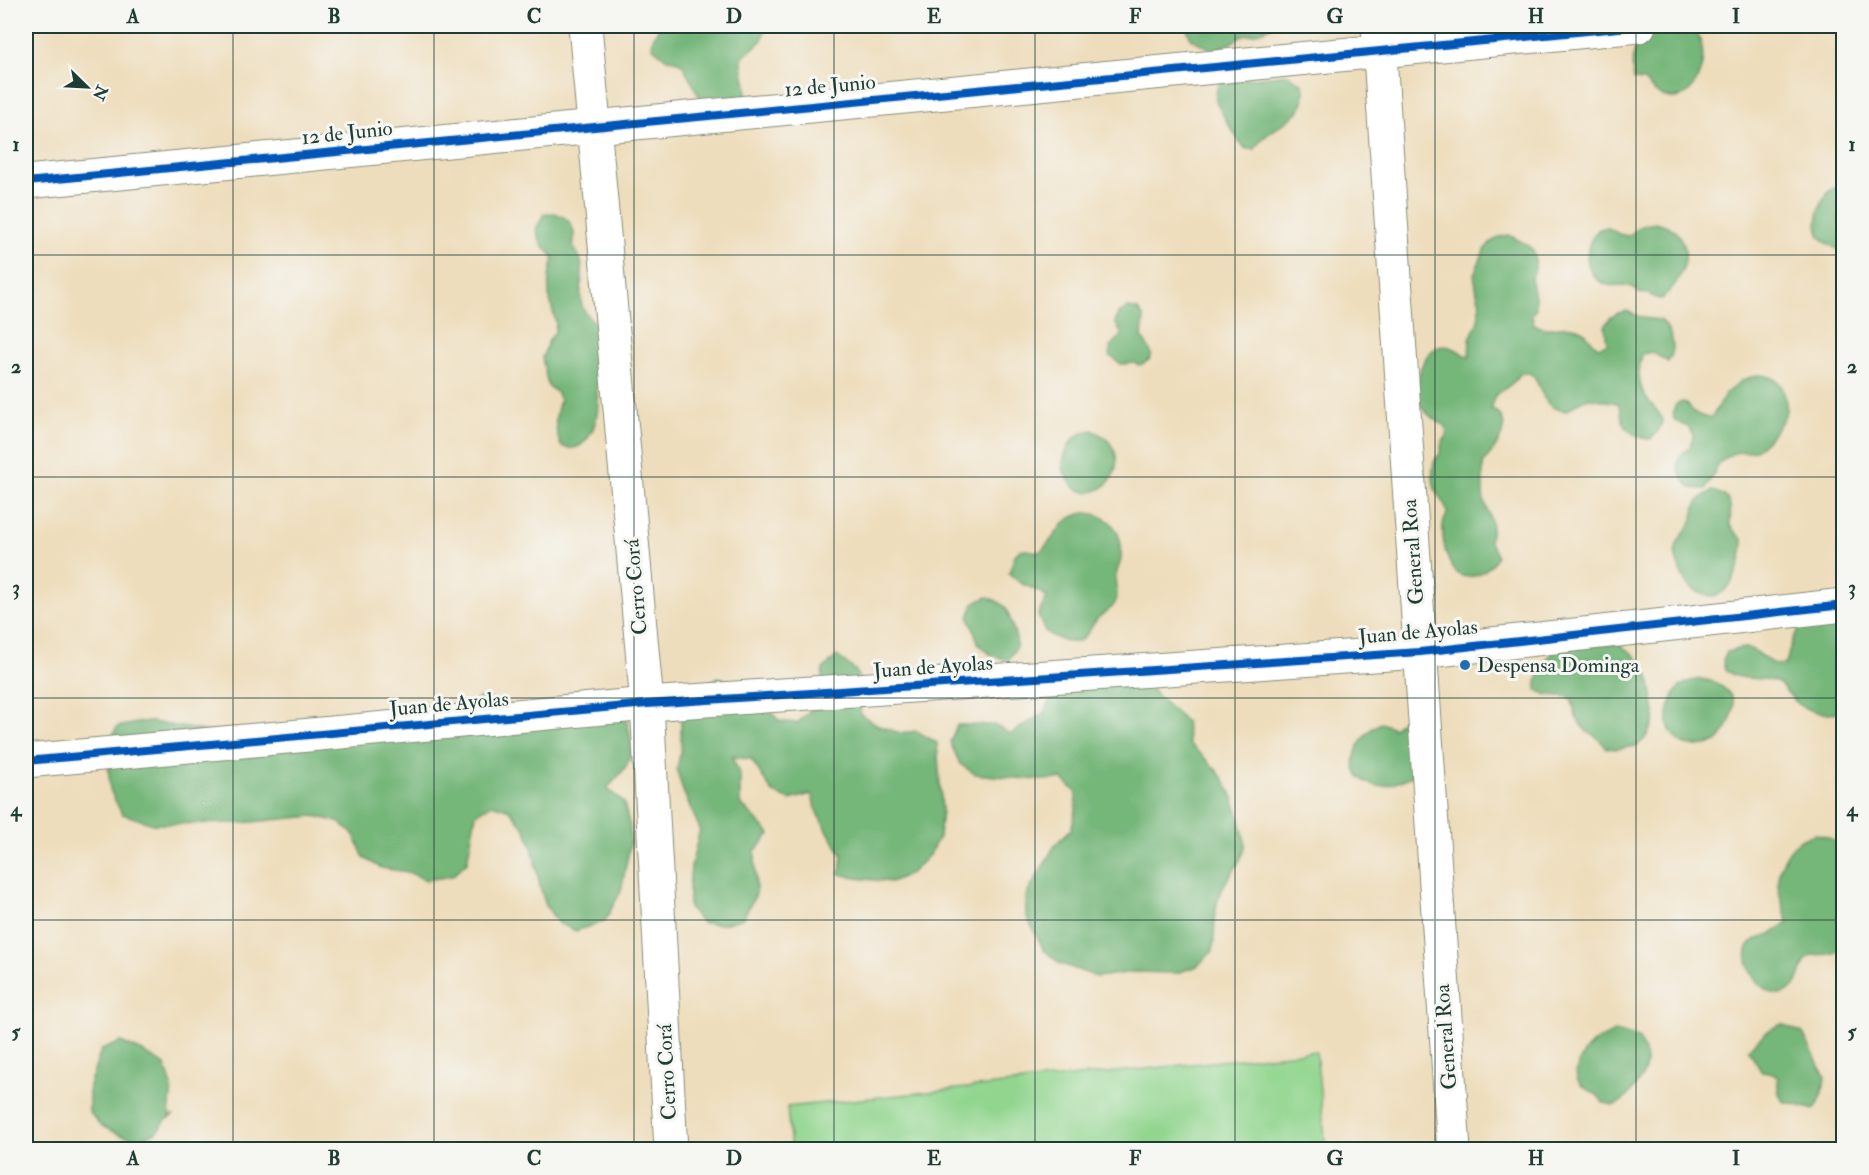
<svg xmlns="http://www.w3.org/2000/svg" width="1869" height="1175" font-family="'IM FELL Double Pica',serif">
<rect width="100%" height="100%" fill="#f6f6f2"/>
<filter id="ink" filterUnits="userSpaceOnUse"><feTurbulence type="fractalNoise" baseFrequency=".0167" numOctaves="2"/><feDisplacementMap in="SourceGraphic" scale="12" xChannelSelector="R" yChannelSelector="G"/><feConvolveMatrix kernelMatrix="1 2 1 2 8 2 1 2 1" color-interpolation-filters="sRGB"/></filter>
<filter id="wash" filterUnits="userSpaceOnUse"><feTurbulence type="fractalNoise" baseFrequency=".008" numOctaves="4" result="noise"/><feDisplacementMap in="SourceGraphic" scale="24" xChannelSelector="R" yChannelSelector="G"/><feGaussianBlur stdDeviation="1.35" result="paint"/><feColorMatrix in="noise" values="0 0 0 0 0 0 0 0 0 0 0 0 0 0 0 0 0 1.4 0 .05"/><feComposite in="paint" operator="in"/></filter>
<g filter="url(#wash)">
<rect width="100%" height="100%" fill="#eeddbc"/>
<path fill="#91d58e" stroke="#588961" stroke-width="1.5" d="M 1316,1051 L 1326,1149 L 791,1149 L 787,1107 Z"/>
<g fill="#74b679" stroke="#4a7a56" stroke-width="1.5">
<path d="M 660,26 L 766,26 L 762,40 L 742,58 C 741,74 750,86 745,103 L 706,105 L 700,98 L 683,65 L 675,60 L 667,59 L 652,47 L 653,38 Z"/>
<path d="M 1186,26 L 1273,26 L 1254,34 L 1244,35 L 1226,46 L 1216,49 L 1211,49 L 1191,39 Z"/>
<path d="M 1650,26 C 1660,26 1673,23 1683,26 C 1726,35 1692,138 1644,81 L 1634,80 C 1629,60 1636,39 1650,26 Z"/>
<path d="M 1287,74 L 1303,84 C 1311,123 1269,122 1255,149 L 1246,149 C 1240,144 1217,107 1216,100 C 1215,93 1217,88 1220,82 Z"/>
<path d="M 1843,186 L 1844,186 L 1843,251 C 1835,249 1820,241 1818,231 C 1815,218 1822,194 1834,188 C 1836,187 1841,187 1843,186 Z"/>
<path d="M 554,213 C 571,218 577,229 573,247 C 597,274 562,302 598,324 L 602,376 C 601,377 597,382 597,384 C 596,389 598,397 598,403 C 598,424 586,457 561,446 C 554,426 554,420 560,400 L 556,392 L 548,386 L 542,358 L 549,340 L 555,332 L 556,323 L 549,296 L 549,276 L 554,258 L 541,243 L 536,229 L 544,214 Z"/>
<path d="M 1657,223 C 1680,226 1691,250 1682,271 C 1678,282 1670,291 1662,299 C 1655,299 1654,297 1649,294 C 1646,293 1642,294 1639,293 C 1637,291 1635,288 1632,287 C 1624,283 1616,287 1608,285 C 1583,277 1582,247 1598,230 L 1606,227 L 1619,234 L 1628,236 L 1643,225 Z"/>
<path d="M 1509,235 L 1526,244 L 1533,250 L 1535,259 L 1535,270 L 1531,278 L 1535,297 L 1536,307 L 1532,315 L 1534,324 C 1550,334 1561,322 1577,328 C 1588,331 1588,340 1598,347 L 1607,344 L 1605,326 L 1610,318 L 1618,313 L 1627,311 L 1643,318 L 1661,320 C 1672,333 1678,347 1668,362 L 1652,352 L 1642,354 C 1639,368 1637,378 1643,392 C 1652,413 1676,414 1651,439 C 1641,439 1627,432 1623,422 C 1620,415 1623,412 1618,403 C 1587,399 1594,391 1566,411 C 1537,408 1546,387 1530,373 L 1521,373 C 1518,377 1514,382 1510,385 C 1498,395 1494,389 1492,409 C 1510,418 1504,433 1495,448 C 1492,453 1486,457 1484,463 C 1482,466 1483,473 1483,477 C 1483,485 1482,492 1484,500 C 1488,515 1496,523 1489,540 L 1497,556 C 1492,566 1484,573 1473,576 C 1449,583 1441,542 1443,525 C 1443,520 1447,517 1447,512 C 1446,504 1440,499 1436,492 C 1433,485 1431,468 1435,460 C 1437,456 1439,457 1440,453 C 1442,444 1440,444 1447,436 L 1446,427 C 1438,421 1422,413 1419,401 C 1414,384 1421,349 1443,346 C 1452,345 1461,353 1469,357 L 1470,339 L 1478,321 L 1480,303 L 1477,293 L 1474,274 L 1485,249 L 1491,242 L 1500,237 Z"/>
<path d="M 1129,308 L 1138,310 L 1144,318 L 1142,336 C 1147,350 1162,357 1139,365 L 1135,363 L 1121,364 L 1109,355 L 1111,346 L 1122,335 L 1115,322 L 1120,312 Z"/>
<path d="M 1758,375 C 1767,375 1778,379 1782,387 C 1786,395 1787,407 1785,415 C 1782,423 1763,447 1755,450 C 1738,456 1738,446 1721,462 C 1713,469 1713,481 1705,489 L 1691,488 C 1684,482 1674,468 1679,458 C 1684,447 1691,455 1693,435 L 1688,427 L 1675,421 C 1672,414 1673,399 1685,403 C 1689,405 1689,407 1692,410 C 1696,415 1705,418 1711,418 L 1726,393 L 1743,380 Z"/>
<path d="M 1092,430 C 1139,450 1109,503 1079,490 C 1071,487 1066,475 1062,468 C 1065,449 1072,433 1092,430 Z"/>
<path d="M 1712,491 C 1733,495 1731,508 1730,526 L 1743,540 C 1743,565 1728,611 1696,591 C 1687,586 1683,580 1680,570 C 1677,562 1674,555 1676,548 C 1678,537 1686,533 1690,524 C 1698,508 1691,502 1712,491 Z"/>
<path d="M 1086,513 C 1111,514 1124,534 1121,558 C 1120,564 1117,570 1116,576 C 1114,586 1120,594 1115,603 C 1112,610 1103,613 1098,618 C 1092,625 1088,635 1081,640 C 1072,646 1054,638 1046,632 C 1042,627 1040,621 1038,615 L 1047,597 C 1035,586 1022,588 1009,573 L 1015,555 L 1021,549 L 1039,552 C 1060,536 1058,517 1086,513 Z"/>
<path d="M 987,597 C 1009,605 1006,608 1013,628 C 1018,644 1019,644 1009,659 L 999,658 L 990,654 L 979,645 L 969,617 L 974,603 Z"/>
<path d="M 1826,620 L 1843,626 L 1843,709 L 1842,711 C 1822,716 1805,712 1791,697 C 1787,692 1783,686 1778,683 C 1761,674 1744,684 1725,670 L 1723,661 L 1727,652 C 1733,651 1741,647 1747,648 C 1764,651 1767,669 1786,664 C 1789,652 1793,628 1807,623 C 1813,621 1820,621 1826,620 Z"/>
<path d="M 1617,643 L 1632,653 L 1644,667 L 1649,676 L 1655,713 L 1654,723 L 1644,740 L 1636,746 L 1617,749 L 1607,748 L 1596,736 L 1587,732 L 1581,725 L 1576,717 L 1571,698 C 1559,694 1547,698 1537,690 C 1535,674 1545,662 1553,650 Z"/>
<path d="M 837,656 L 856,671 L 863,690 L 860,714 L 879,726 L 900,733 L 917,731 L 937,743 L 942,810 L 939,837 L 929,855 L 911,873 L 891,882 L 856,878 L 840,874 L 842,855 L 818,815 L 811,794 L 790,800 L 773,793 L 751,759 L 732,757 L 740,775 L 740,803 L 770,834 L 755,851 L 756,894 L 743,918 L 723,924 L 702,923 L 689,908 L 689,888 L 691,867 L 700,829 L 683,791 L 677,770 L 681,748 L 681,719 L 689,702 L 700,688 L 718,677 L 742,685 L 767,706 L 779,721 L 797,723 C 819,704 821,698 823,669 Z"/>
<path d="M 1132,662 L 1156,695 L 1186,722 L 1189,744 C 1220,770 1232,785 1241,824 C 1242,831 1246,840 1245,847 C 1242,862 1230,874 1223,887 C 1213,905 1215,931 1213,951 L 1197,966 L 1177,973 L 1133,972 L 1097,977 L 1059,963 L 1044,950 L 1026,915 L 1026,896 L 1055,845 L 1071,829 L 1076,810 L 1076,792 L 1062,779 L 1038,780 L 975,774 L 960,764 L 950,742 L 957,725 L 994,725 L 1011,734 L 1045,712 L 1055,691 Z"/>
<path d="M 1700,679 C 1714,680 1732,689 1734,705 C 1734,713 1730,721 1727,728 C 1724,733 1721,739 1716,742 C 1711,745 1703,745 1698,746 C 1684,747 1679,743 1671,732 C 1663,719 1671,694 1682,685 C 1687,681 1694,680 1700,679 Z"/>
<path d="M 481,697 L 541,714 L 627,720 C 635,756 633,762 607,788 L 624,803 L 630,827 L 630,845 L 621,891 L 605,921 L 576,931 L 558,923 L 546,906 L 540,887 L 532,846 L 525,829 L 510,810 L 492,804 L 476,814 L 467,862 L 452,876 L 426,880 L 408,872 L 381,868 L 364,858 L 354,835 L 339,822 L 314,816 L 241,823 L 153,824 L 122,814 L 110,790 L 107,747 L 117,727 L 147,721 L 209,732 L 446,719 Z"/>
<path d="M 1412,710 L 1422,772 C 1410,776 1389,788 1377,786 C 1339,779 1355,735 1381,723 L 1394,728 Z"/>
<path d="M 1815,834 C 1830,836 1838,841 1843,855 L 1843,948 L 1832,954 L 1813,955 L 1806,960 L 1795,987 C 1790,990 1784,994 1778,994 C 1760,993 1741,965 1748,947 C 1752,938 1764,938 1772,934 C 1777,931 1782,926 1787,923 C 1786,909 1779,898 1778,885 C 1776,872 1787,850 1798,842 C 1803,838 1809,836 1815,834 Z"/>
<path d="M 1782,1024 L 1803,1033 L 1825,1077 L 1823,1090 L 1819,1103 L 1814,1110 L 1783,1101 L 1778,1091 L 1778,1078 L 1770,1072 L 1761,1071 L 1748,1049 C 1759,1038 1768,1029 1782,1024 Z"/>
<path d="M 1615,1031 L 1639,1038 C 1642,1047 1647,1056 1646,1066 C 1644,1077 1625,1104 1613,1105 C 1610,1105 1607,1103 1603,1103 C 1595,1089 1590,1093 1581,1085 C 1568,1071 1586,1047 1598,1040 C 1604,1037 1610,1035 1615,1031 Z"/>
<path d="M 121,1042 L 145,1053 L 165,1065 L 172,1086 L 169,1116 L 174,1115 L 165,1121 L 158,1131 L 140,1140 L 121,1135 L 101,1126 L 89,1112 L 89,1085 L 101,1050 Z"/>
</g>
</g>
<g filter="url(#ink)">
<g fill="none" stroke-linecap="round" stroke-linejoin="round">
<g stroke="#868d78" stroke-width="35">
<g id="street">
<path d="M 585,26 L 647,704 L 671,1150"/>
<path d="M 1378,26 L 1454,1150"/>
<path d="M 26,182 L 1639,26"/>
<path d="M 26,761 L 647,704 L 1420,652 L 1844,605"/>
</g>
</g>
<use href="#street" stroke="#fff" stroke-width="33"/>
<g stroke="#f6f6f2" stroke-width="11">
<g id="cycleway">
<path d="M 26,182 L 1639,26"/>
<path d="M 26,761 L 647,704 L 1420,652 L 1844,605"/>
</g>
</g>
<use href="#cycleway" stroke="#0057b8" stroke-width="8"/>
</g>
</g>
<path fill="none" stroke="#1f3d34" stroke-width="1.5" stroke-opacity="0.55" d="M 233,26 L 233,1150M 434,26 L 434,1150M 634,26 L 634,1150M 834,26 L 834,1150M 1035,26 L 1035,1150M 1235,26 L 1235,1150M 1435,26 L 1435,1150M 1636,26 L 1636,1150M 26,255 L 1844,255M 26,477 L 1844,477M 26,698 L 1844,698M 26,920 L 1844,920"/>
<circle fill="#1f6fb2" stroke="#f6f6f2" stroke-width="2" cx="1465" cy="665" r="6"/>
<g text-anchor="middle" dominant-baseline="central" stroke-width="6" stroke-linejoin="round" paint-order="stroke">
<g font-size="21" fill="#1f3d34" stroke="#f6f6f2">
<text transform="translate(830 86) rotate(-5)">12 de Junio</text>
<text transform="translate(347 133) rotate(-6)">12 de Junio</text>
<text transform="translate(1413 552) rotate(-94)">General Roa</text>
<text transform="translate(636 587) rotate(-95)">Cerro Corá</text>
<text transform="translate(1418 632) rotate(-5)">Juan de Ayolas</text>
<text transform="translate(933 667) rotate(-4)">Juan de Ayolas</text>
<text transform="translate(449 704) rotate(-5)">Juan de Ayolas</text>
<text transform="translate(1446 1037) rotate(-94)">General Roa</text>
<text transform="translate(667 1072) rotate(-93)">Cerro Corá</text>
</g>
<g font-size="21" fill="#1f3d34" stroke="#f6f6f2" text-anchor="start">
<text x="1477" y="665">Despensa Dominga</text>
</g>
</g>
<rect width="1869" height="1175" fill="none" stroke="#f6f6f2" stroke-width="66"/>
<g transform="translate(87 87) rotate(114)" stroke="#f6f6f2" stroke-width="4.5" paint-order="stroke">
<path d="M0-4.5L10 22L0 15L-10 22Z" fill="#1f3d34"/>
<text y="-9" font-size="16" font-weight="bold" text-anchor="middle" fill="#1f3d34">N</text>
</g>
<rect x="33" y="33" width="1803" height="1109" fill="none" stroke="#1f3d34" stroke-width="2"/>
<g font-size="20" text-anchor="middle" font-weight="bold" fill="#1f3d34">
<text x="133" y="23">A</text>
<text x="334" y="23">B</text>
<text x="534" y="23">C</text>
<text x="734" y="23">D</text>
<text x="934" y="23">E</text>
<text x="1135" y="23">F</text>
<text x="1335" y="23">G</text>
<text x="1536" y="23">H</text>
<text x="1736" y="23">I</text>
<text x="16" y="151">1</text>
<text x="1852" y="151">1</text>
<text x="16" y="373">2</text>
<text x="1852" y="373">2</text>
<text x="16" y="594">3</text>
<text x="1852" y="594">3</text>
<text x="16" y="816">4</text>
<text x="1852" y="816">4</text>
<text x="16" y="1038">5</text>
<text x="1852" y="1038">5</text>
<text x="133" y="1165">A</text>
<text x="334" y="1165">B</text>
<text x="534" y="1165">C</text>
<text x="734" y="1165">D</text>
<text x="934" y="1165">E</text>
<text x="1135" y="1165">F</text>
<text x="1335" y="1165">G</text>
<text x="1536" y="1165">H</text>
<text x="1736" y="1165">I</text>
</g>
</svg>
